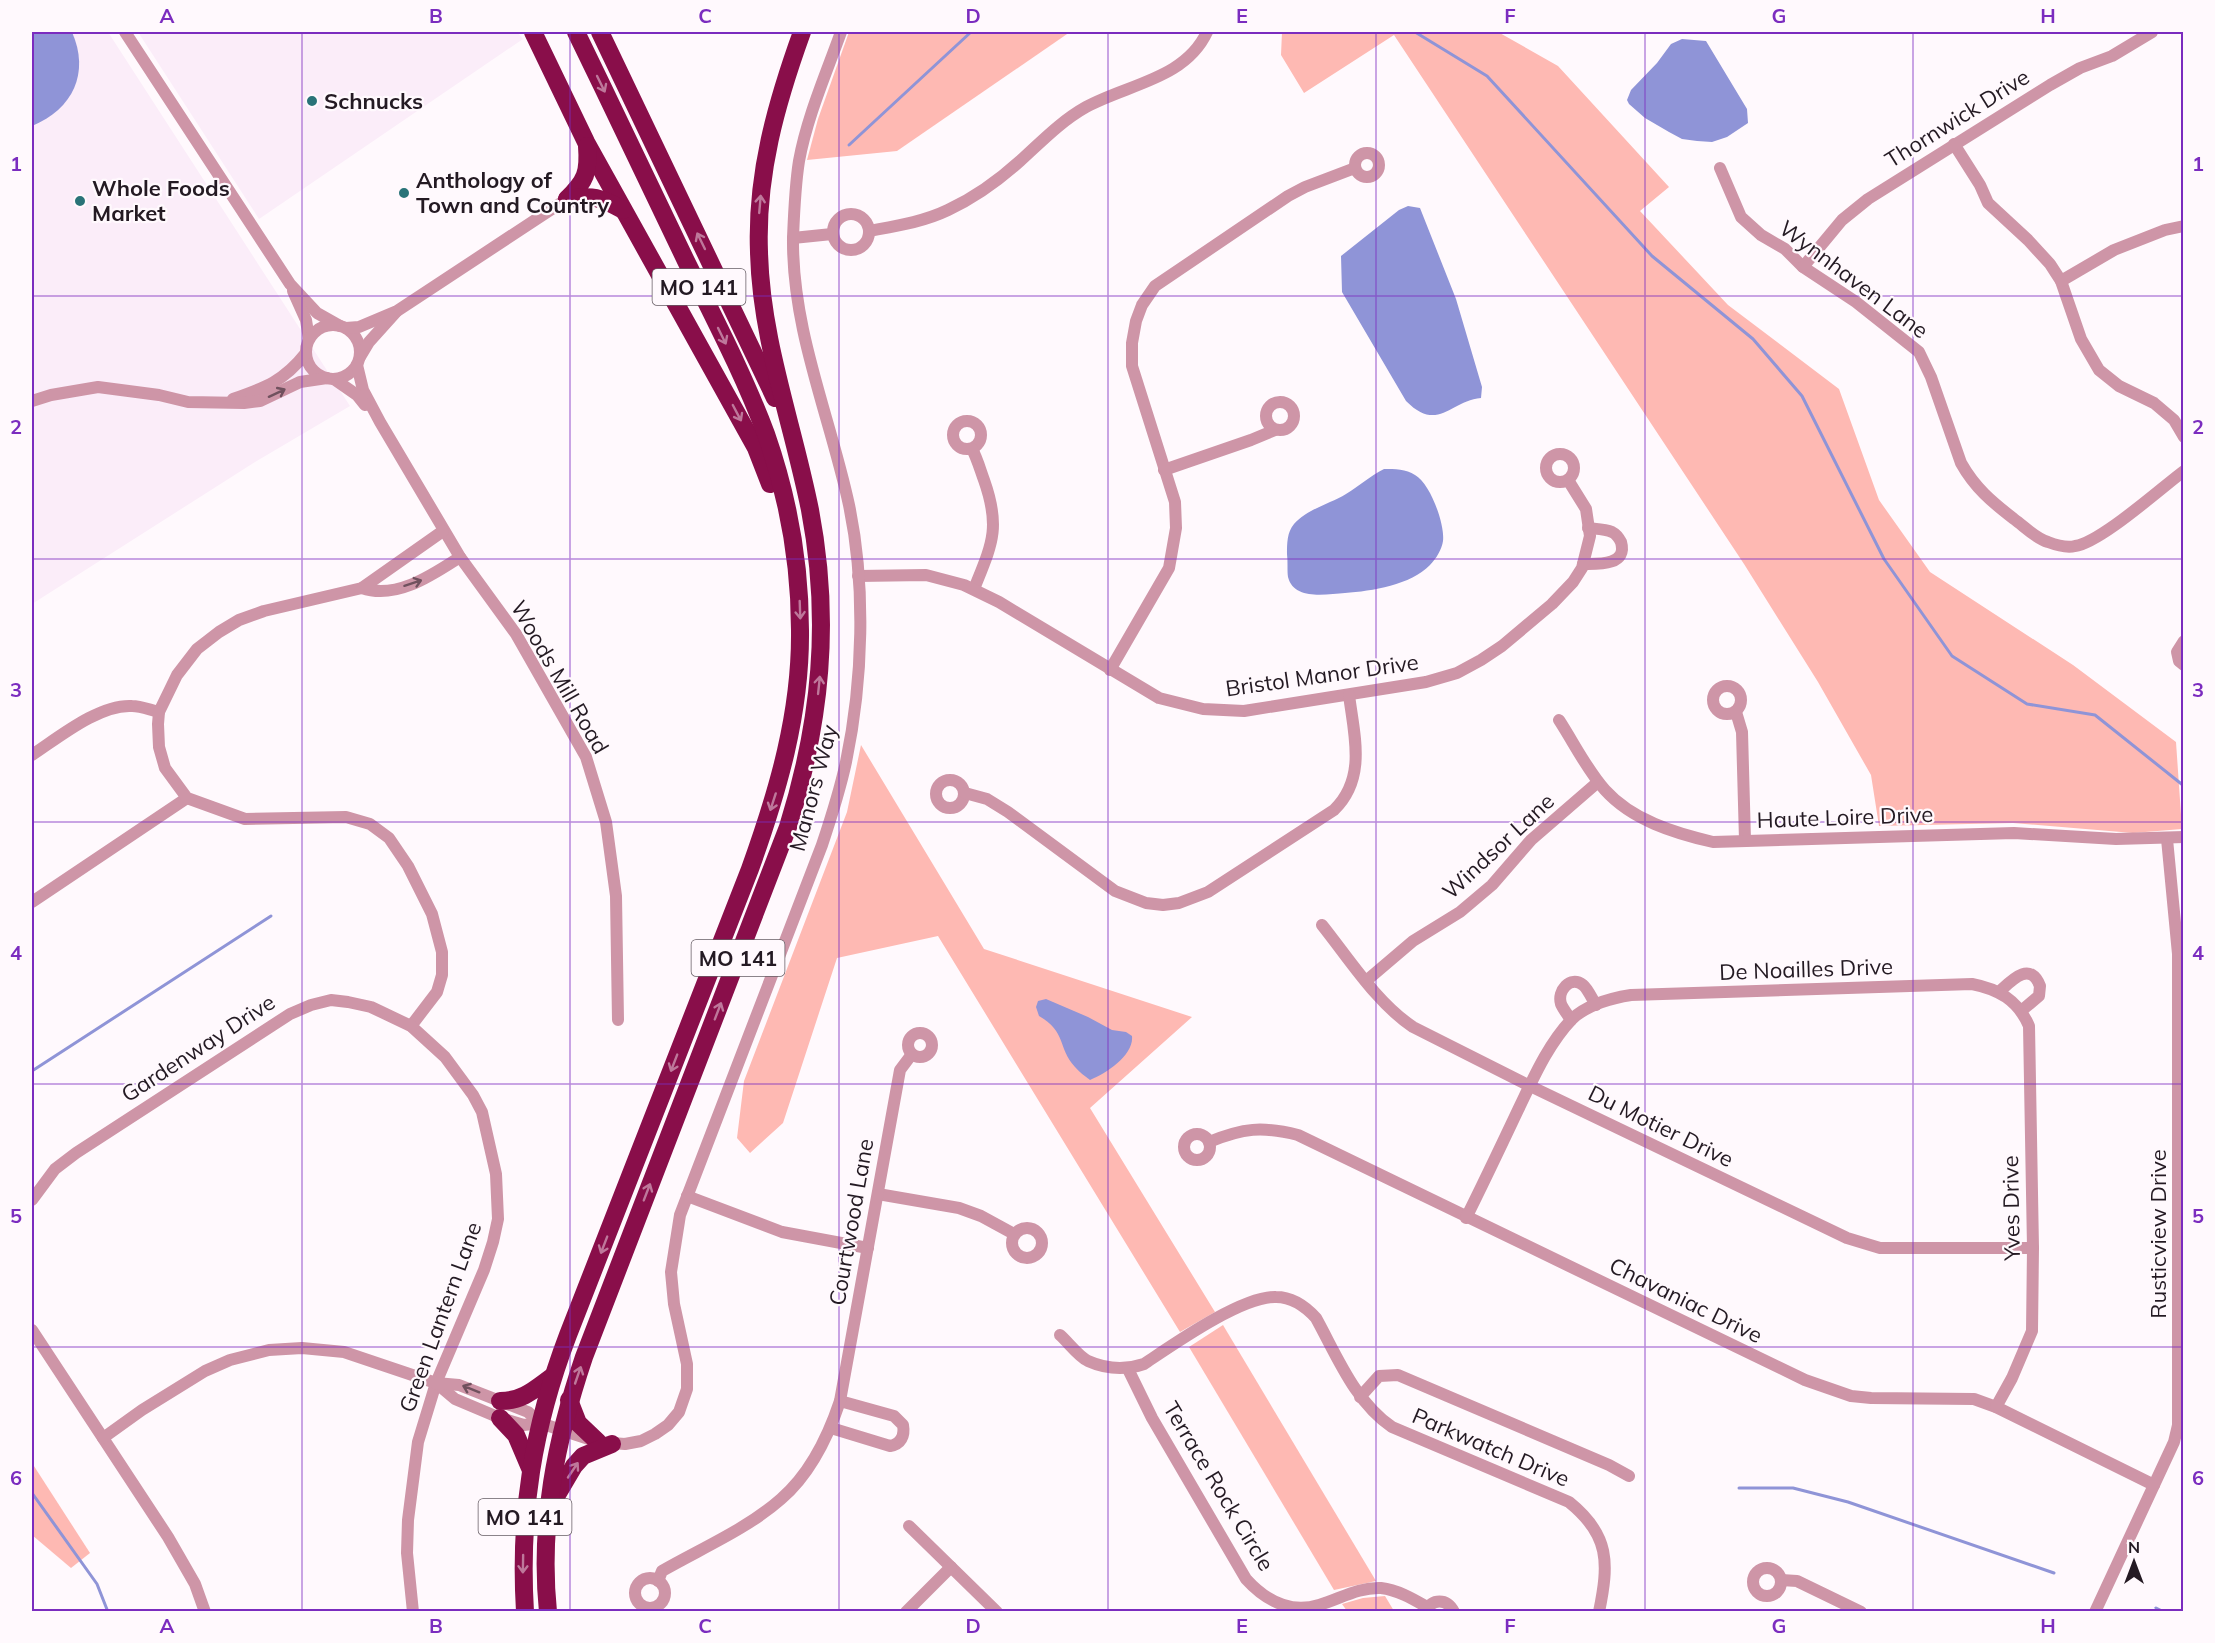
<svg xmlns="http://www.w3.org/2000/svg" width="2215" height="1643" font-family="Mulish,sans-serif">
<rect width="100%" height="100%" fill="#fff9fd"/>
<g fill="#fbedf9">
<path d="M 32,32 L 108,32 L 350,406 L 255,462 L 32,604 Z"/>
<path d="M 138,32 L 517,32 L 523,39 L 259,219 Z"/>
</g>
<g fill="#feb9b3">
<path d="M 849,32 L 1070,32 L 897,151 L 807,160 L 818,119 Z"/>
<path d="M 1282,32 L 1498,32 L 1558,66 L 1669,187 L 1640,211 L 1728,305 L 1839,389 L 1879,500 L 1930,572 L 2073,665 L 2176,742 L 2182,829 L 2133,833 L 2013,823 L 1879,826 L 1871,775 L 1818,682 L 1744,564 L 1394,35 L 1304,93 L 1281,55 Z"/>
<path d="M 861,745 L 984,949 L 1192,1017 L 1090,1108 L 1215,1312 L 1180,1332 L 938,936 L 837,958 L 783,1123 L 750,1153 L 737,1138 L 744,1081 L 847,812 Z"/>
<path d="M 1223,1325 L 1376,1581 L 1334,1590 L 1189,1347 Z"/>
<path d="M 32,1463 L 90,1553 L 71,1568 L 32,1535 Z"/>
<path d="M 1385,1596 L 1394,1611 L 1347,1611 L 1342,1604 L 1363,1598 Z"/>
</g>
<g fill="#8f94d7">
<path d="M 32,32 L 72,32 C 90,73 73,109 32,126 Z"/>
<path d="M 1682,39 L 1706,41 L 1747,109 L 1748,123 L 1727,137 L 1712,142 L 1697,141 L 1682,139 L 1669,132 L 1645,118 L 1629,104 L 1627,100 L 1631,90 L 1657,63 L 1671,44 Z"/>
<path d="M 1408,206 L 1420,208 L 1456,299 L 1482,387 L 1481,398 C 1450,401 1438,433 1406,401 L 1342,292 L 1341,256 L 1399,210 Z"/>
<path d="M 1384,469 C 1395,469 1406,469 1415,475 C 1430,483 1445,524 1443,541 C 1442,549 1436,559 1430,565 C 1411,585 1372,591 1345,593 C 1327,594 1294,601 1288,577 C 1287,570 1288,562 1287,554 C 1287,544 1287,532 1294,524 C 1307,509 1330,504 1346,494 C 1359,486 1370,476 1384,469 Z"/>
<path d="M 1046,999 L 1088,1017 L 1112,1030 L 1126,1032 L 1132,1036 C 1134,1055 1107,1073 1090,1080 C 1085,1076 1079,1072 1075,1067 C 1057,1047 1067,1032 1039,1016 L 1036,1007 L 1038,1001 Z"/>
</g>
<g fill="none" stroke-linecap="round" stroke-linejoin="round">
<g stroke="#8f94d7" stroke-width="3">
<path d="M 1415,32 L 1487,76 L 1652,256 L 1753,339 L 1802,396 L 1884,559 L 1952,656 L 2027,704 L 2095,715 L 2184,786"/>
<path d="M 849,145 L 971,32"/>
<path d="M 32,1071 L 271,916"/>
<path d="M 1739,1488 L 1793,1488 L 1848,1502 L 2054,1573"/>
<path d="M 32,1493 L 97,1584 L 108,1612"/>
<path d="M 2156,1608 L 2164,1612"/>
</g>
<g stroke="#ce95a7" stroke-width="12">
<path d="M 125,32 L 290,284 L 317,313 L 340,326"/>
<path d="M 1954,144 L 1980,185 L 1988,203 L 2028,240 L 2050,264 L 2061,281 L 2081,339 L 2099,370 L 2119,386 L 2154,403 L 2174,420 L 2184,437"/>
<circle cx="1367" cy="165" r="12"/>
<path d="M 1720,168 L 1741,217 L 1761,235 L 1785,249 L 1803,267 L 1856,302 L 1919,352 L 1931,377 L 1961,463 C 1975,488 1992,502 2014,519 C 2025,527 2035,538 2048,542 C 2056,545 2067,548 2075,546 C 2100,543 2161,488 2184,471"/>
<circle cx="851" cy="232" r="18"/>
<path d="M 869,231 C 896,226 923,222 948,210 C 974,198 999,180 1020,161 C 1041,142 1061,121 1086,107 C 1128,84 1185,79 1207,32"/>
<path d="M 793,238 L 832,234"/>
<path d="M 1803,267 L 1842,220 L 1868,199 L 2050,85 L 2080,68 L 2112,56 L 2152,32"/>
<path d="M 2061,281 L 2114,250 L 2165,230 L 2184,226"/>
<path d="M 293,291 L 306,320 L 309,339"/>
<circle cx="333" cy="352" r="27"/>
<path d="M 346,328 L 359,327 L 397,311 L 567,199"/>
<path d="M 360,357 L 369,342 L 396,312"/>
<path d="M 357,365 L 363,390 L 380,422 L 460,557 L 516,634 L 586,757 L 606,822 L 616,896 L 618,1020"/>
<path d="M 334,379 L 357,395 L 365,405"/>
<path d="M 233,399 C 265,388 284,381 306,353"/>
<path d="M 32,401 L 51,395 L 98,387 L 159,395 L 188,402 L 244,403 L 260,401 L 300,382 L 327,378"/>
<circle cx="1280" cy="416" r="14"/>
<circle cx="967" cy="435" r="14"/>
<path d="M 972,449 C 977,458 980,469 984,480 C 1001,528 992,544 974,589"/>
<circle cx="1560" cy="468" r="14"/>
<path d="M 1164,470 L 1251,440 L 1275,430"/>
<path d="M 1583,564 C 1597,564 1628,566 1621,542 C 1619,538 1616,534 1612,532 C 1605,529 1596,529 1588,528"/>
<path d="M 858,576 L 926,575 L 964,585 L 999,602 L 1159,698 L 1203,709 L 1244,711 L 1426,682 L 1457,673 L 1481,660 L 1502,646 L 1552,604 L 1573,582 L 1582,568 L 1590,536 L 1586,509 L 1568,480"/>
<path d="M 362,588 C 396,600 432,575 460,557"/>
<path d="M 2184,641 L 2177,652 L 2179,661 L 2184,665"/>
<path d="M 1110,670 L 1169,568 L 1176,528 L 1175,502 L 1132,366 L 1132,343 L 1136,321 L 1142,305 L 1155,286 L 1288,196 L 1305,187 L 1355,168"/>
<circle cx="1727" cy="700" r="14"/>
<path d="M 1736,712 L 1742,732 L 1745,840"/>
<path d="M 1559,720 C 1574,743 1587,770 1605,790 C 1632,820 1674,833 1713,842 L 2014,833 L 2116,839 L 2184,837"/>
<path d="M 32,755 C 58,738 99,704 132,706 C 141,706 150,710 159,712"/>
<circle cx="950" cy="794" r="14"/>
<path d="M 965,793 L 987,799 L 1008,812 L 1115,891 L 1146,903 L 1163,905 L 1179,903 L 1208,892 L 1334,810 C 1367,778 1354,735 1349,695"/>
<path d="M 32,902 L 187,798"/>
<path d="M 1322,925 C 1350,960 1376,1002 1413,1027 L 1530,1086 L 1847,1238 L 1880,1248 L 2033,1248"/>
<path d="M 1366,981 L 1413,941 L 1460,912 L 1492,885 L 1531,840 L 1598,782"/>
<path d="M 1999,992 C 2011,981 2030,960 2040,986 L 2039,996 L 2021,1011"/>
<path d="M 1571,1020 C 1568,1015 1563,1009 1561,1004 C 1557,991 1570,975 1583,985 C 1588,989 1592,999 1596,1005"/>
<path d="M 411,1026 L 437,992 L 442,975 L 442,952 L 432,914 L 408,866 L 389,838 L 370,824 L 346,817 L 245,819 L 187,798 L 165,768 L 159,747 L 158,724 L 159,712 L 177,675 L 197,649 L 219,632 L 239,620 L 264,611 L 362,588 L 443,531"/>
<circle cx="920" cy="1045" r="12"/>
<circle cx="1197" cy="1147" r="13"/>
<path d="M 1209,1142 C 1243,1128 1262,1126 1298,1135 L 1805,1380 L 1851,1396 L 1871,1398 L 1974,1399 L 1996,1407 L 2154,1485"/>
<path d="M 878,1194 L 959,1208 L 981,1216 L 1014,1234"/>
<path d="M 687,1196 L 782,1232 L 868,1248"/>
<path d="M 32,1200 L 55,1169 L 76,1153 L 290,1014 L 311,1005 L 331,1000 L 348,1002 L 371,1007 L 411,1026 L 445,1057 L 473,1095 L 482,1112 L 496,1174 L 498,1219 L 493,1242 L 484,1270 L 436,1383 L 418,1442 L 408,1520 L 407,1553 L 413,1612"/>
<path d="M 1466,1218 C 1484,1182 1501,1146 1518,1110 C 1533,1079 1548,1044 1572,1019 C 1587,1005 1612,998 1631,995 L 1972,984 C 1998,989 2018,1000 2029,1026 L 2033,1248 L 2032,1331 L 2012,1378 L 1996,1407"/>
<circle cx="1027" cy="1243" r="15"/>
<path d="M 32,1330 L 168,1537 L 195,1584 L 205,1612"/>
<path d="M 1060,1335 C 1069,1343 1078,1356 1088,1361 C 1106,1369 1126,1370 1144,1364 C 1174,1344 1242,1296 1276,1297 C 1292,1297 1306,1307 1316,1318 C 1337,1356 1355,1402 1392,1427 L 1569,1502 C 1610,1535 1609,1563 1599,1612"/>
<path d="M 1128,1369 L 1152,1418 L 1246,1579 C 1265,1600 1290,1614 1319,1605 C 1340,1599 1358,1587 1381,1588 C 1398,1590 1413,1599 1427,1607"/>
<path d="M 436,1383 L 455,1399 L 500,1418 L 524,1425 L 540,1423"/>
<path d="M 1360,1397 L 1379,1376 L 1398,1375 L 1609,1465 L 1629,1476"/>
<path d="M 831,1428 L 890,1446 C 901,1444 905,1436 903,1425 L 894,1416 L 840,1401"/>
<path d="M 103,1438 L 142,1410 L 205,1371 L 230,1360 L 269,1350 L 302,1348 L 344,1352 L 436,1383 L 459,1385 L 528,1412 L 540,1423 L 598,1442 L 625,1444 L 641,1441 L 655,1434 L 668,1425 L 679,1412 L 687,1389 L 687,1364 L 674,1304 L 671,1272 L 680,1215 L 822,845 C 831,818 840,790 846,762 C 863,681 866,586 849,505 C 830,416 792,331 793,238 C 794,213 795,186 799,161 C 807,117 826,74 841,32"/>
<path d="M 909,1526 L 997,1612"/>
<circle cx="1767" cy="1582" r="14"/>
<circle cx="650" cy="1593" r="15"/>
<path d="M 1781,1580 L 1797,1581 L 1861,1612"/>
<path d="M 658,1581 L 662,1571 C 702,1548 747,1529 781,1499 C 810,1474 828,1437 840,1401 L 900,1070 L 912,1054"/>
<path d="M 906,1612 L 951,1567"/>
<path d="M 1425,1612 C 1432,1598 1447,1598 1454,1612"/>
<path d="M 2095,1612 L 2174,1442 L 2178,1425 L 2178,954 L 2167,839"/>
</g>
<g stroke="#890e4a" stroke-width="18">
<path d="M 533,32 L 586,142 L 756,448 L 770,484"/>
<path d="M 600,32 L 775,398"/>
<path d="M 567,199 C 586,181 589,172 587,146"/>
<path d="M 567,199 C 593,195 600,197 623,210"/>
<path d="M 569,1400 L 578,1423 L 598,1442"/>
<path d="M 500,1401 C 523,1401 535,1389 553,1376"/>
<path d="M 500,1418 L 516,1435 L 530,1468"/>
<path d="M 551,1505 L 574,1466 L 583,1456 L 612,1444"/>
<path d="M 525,1612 C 519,1513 533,1427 568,1335 L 750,869 C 778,791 801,713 800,630 C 800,564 788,497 766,434 C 744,375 714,318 686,261 C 649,184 613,108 576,32"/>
<path d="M 548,1612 C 539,1523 556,1440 584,1357 L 788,827 C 821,721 831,620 810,510 C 793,424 761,341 759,252 C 756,175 776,104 802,32"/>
</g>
</g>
<defs><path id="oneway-shaft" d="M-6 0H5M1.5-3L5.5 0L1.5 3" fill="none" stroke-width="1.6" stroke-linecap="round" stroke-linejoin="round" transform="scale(1.5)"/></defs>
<g stroke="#be789b">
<use href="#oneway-shaft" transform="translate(601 84) rotate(64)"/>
<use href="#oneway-shaft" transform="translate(760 204) rotate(-85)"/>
<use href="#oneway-shaft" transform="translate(701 241) rotate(-116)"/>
<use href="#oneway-shaft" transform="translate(722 336) rotate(64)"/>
<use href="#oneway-shaft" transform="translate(737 413) rotate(62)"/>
<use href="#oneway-shaft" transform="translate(800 610) rotate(88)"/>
<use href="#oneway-shaft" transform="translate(819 685) rotate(-84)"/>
<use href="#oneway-shaft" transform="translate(773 802) rotate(108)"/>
<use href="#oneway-shaft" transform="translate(718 1011) rotate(-69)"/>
<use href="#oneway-shaft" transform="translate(674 1063) rotate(111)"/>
<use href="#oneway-shaft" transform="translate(647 1192) rotate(-69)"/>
<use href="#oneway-shaft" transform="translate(604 1245) rotate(111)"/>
<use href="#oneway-shaft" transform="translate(578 1375) rotate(-71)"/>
<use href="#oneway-shaft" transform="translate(573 1470) rotate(-56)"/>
<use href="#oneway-shaft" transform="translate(523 1564) rotate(91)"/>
</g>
<g stroke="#70515e">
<use href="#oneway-shaft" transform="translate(277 393) rotate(-25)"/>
<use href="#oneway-shaft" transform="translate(413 583) rotate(-18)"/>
<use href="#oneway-shaft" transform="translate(471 1389) rotate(-158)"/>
</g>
<path fill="none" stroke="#7b2cbf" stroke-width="1.5" stroke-opacity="0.55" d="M 302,32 L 302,1612M 570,32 L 570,1612M 839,32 L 839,1612M 1108,32 L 1108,1612M 1376,32 L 1376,1612M 1645,32 L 1645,1612M 1913,32 L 1913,1612M 32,296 L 2184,296M 32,559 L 2184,559M 32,822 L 2184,822M 32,1084 L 2184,1084M 32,1347 L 2184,1347"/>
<g fill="#297378" stroke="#fff9fd" stroke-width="2">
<circle cx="312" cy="101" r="6"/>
<circle cx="404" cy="193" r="6"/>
<circle cx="80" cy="201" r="6"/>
</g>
<g text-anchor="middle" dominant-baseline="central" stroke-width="4.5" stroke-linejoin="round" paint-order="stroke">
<g fill="#fff9fd" stroke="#665d64" stroke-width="1.5">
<rect x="652.5" y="269" width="93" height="36" rx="4.5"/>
<rect x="691.5" y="940" width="93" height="36" rx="4.5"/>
<rect x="478.5" y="1499" width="93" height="36" rx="4.5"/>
</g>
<g font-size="21" font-weight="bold" fill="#241a23">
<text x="699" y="287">MO 141</text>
<text x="738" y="958">MO 141</text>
<text x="525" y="1517">MO 141</text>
</g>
<g font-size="22" font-weight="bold" fill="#241a23" stroke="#fff9fd" text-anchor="start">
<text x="324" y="101">Schnucks</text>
<text x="416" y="180">Anthology of<tspan x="416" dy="25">Town and Country</tspan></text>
<text x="92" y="188">Whole Foods<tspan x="92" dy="25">Market</tspan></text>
</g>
<g font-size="22" fill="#241a23" stroke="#fff9fd">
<text transform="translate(1957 118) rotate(-32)">Thornwick Drive</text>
<text transform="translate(1854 279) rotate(37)">Wynnhaven Lane</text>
<text transform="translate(1322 675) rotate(-8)">Bristol Manor Drive</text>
<text transform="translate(560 677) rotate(60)">Woods Mill Road</text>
<text transform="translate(813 788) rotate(-75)">Manors Way</text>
<text transform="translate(1845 817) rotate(-2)">Haute Loire Drive</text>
<text transform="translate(1498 846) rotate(-43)">Windsor Lane</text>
<text transform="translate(1806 969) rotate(-2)">De Noailles Drive</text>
<text transform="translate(198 1048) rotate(-33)">Gardenway Drive</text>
<text transform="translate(1661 1126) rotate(26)">Du Motier Drive</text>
<text transform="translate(2011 1208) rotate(-91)">Yves Drive</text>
<text transform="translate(851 1222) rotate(-80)">Courtwood Lane</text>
<text transform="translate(2158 1234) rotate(-90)">Rusticview Drive</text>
<text transform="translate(1686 1300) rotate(26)">Chavaniac Drive</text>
<text transform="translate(440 1317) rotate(-70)">Green Lantern Lane</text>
<text transform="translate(1491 1447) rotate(23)">Parkwatch Drive</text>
<text transform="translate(1219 1486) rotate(59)">Terrace Rock Circle</text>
</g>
</g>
<rect width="2215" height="1643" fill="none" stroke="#fff9fd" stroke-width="66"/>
<g transform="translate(2134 1562)" stroke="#fff9fd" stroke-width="4.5" paint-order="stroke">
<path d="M0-4.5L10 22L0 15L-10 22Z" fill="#241a23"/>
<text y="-9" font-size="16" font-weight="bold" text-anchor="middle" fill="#241a23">N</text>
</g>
<rect x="33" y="33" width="2149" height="1577" fill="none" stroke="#7b2cbf" stroke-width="2"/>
<g font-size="20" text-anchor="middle" font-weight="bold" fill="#7b2cbf">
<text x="167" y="23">A</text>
<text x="436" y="23">B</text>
<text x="705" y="23">C</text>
<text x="973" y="23">D</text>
<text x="1242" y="23">E</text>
<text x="1510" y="23">F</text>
<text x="1779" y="23">G</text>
<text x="2048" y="23">H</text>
<text x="16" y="171">1</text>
<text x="2198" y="171">1</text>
<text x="16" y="434">2</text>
<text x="2198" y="434">2</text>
<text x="16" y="697">3</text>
<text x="2198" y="697">3</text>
<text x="16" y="960">4</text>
<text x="2198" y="960">4</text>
<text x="16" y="1223">5</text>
<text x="2198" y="1223">5</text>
<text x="16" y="1485">6</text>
<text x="2198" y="1485">6</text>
<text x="167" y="1633">A</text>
<text x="436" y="1633">B</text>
<text x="705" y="1633">C</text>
<text x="973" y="1633">D</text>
<text x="1242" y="1633">E</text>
<text x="1510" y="1633">F</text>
<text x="1779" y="1633">G</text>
<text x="2048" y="1633">H</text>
</g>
</svg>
